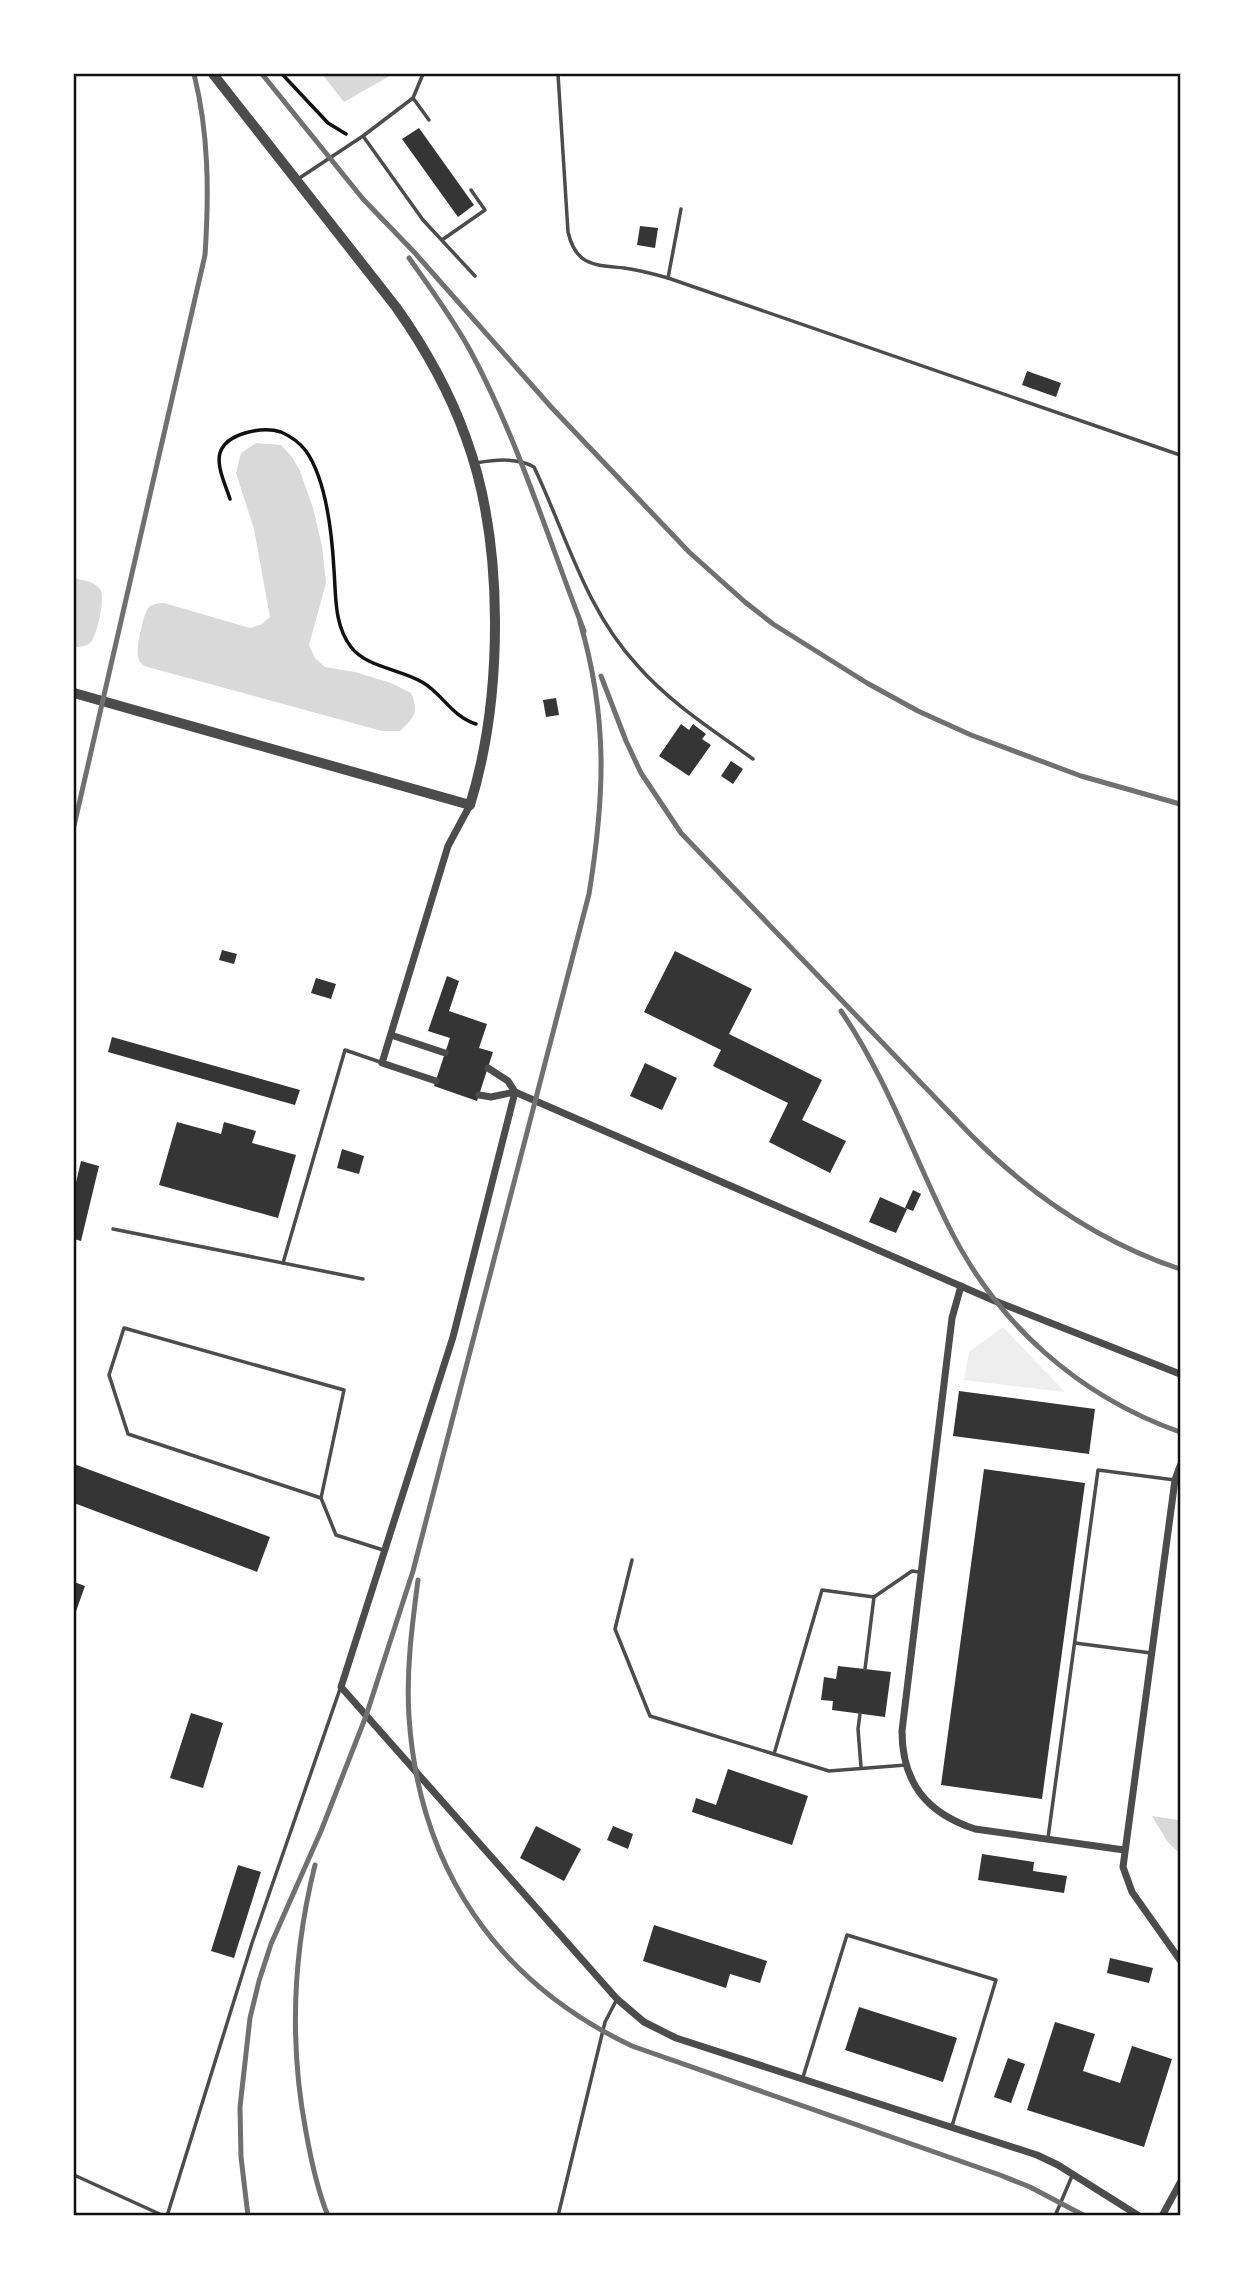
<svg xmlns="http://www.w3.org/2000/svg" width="1254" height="2289" font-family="'Noto Sans',sans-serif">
<rect width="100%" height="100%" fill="#fff"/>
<path fill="#eee" d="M 1003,1327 L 1065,1392 L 964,1380 L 969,1352 Z"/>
<g fill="#d9d9d9">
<path d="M 322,74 L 393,74 L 344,102 Z"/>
<path d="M 256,443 L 281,445 L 292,457 L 300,471 L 313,508 L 322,546 L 326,583 L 309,645 L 315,658 L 325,667 L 355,672 L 391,683 L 411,693 C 419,712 415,717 400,731 L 382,731 L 144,666 C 141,663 139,662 138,657 C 136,649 143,615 148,608 C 152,604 158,603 164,603 L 250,628 L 262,624 L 270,617 L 254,529 L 236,473 L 241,453 Z"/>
<path d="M 74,578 C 82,580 94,581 100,589 C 106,596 97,637 90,643 C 85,647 79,647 74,647 Z"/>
<path d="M 1180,1807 L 1180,1854 L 1167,1841 L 1152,1816 L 1178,1820 Z"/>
</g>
<g fill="#353535">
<path d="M 419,128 L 474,205 L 458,217 L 402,139 Z"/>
<path d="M 640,226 L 658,228 L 655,248 L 637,245 Z"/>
<path d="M 1027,371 L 1061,383 L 1056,397 L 1022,385 Z"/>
<path d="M 556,698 L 559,715 L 546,717 L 543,700 Z"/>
<path d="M 681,724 L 689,730 L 693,724 L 706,734 L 702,739 L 711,745 L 689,776 L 659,756 Z"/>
<path d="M 731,761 L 743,769 L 733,784 L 721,776 Z"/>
<path d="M 222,950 L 237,954 L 234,964 L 219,960 Z"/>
<path d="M 675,951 L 752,989 L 729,1034 L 822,1080 L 802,1120 L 846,1141 L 830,1173 L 769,1142 L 788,1103 L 713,1066 L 721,1050 L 644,1012 Z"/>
<path d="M 447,976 L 459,981 L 449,1011 L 487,1024 L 479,1048 L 493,1052 L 477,1101 L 434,1086 L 450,1038 L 428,1031 Z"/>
<path d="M 316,978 L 336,984 L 331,999 L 311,993 Z"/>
<path d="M 112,1037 L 300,1090 L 295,1105 L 108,1052 Z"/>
<path d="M 645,1063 L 677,1078 L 662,1110 L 630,1096 Z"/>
<path d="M 177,1122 L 221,1134 L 224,1122 L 256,1131 L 252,1143 L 296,1155 L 278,1218 L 159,1185 Z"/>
<path d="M 342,1149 L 364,1156 L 359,1174 L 337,1168 Z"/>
<path d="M 81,1161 L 99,1166 L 81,1241 L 74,1239 L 74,1191 Z"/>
<path d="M 913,1190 L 921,1194 L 913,1211 L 905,1208 Z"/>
<path d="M 880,1197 L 907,1209 L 896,1233 L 869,1222 Z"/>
<path d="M 959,1391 L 1095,1409 L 1089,1454 L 953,1436 Z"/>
<path d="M 74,1464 L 270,1537 L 257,1572 L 74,1503 Z"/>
<path d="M 984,1469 L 1085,1483 L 1042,1799 L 941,1785 Z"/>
<path d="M 74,1582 L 85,1586 L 74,1617 Z"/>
<path d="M 838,1666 L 891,1672 L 885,1717 L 832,1710 L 833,1701 L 821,1700 L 824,1677 L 836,1679 Z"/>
<path d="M 191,1713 L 223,1723 L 203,1788 L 170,1778 Z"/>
<path d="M 728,1769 L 808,1796 L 792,1845 L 692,1812 L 696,1798 L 716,1805 Z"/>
<path d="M 536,1826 L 581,1849 L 564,1881 L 520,1858 Z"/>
<path d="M 613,1826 L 633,1834 L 628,1849 L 607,1840 Z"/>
<path d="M 982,1854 L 1034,1862 L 1033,1871 L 1067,1876 L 1064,1893 L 978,1880 Z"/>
<path d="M 238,1865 L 261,1872 L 234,1958 L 211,1951 Z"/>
<path d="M 654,1925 L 767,1961 L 760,1983 L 730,1974 L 726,1988 L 643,1961 Z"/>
<path d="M 1110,1958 L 1153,1968 L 1149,1983 L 1107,1973 Z"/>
<path d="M 859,2007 L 957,2038 L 943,2082 L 845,2050 Z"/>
<path d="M 1055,2022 L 1095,2034 L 1083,2071 L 1120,2083 L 1132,2046 L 1172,2059 L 1144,2147 L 1027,2110 Z"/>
<path d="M 1008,2058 L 1025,2064 L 1011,2103 L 994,2097 Z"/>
</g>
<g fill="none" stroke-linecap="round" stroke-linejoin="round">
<g stroke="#111" stroke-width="3.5">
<path d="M 282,74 L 328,123 L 346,134"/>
<path d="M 230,499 C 226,486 216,466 220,453 C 226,433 263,426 281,432 C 290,436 300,443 306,451 C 327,481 332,534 334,570 C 336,596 334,625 351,647 C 366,667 400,669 422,682 C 443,694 450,715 476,724"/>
</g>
<g stroke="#4c4c4c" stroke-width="3.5">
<path d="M 558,74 L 568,232 C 576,266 594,265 624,268 C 639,270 654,274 668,278 L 1180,455"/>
<path d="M 413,98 L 429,120"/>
<path d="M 363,136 L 423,220 L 475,276"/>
<path d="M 298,179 L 363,136 L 413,98 L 423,74"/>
<path d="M 442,240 L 485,210 L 471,190"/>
<path d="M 668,278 L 681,209"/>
<path d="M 476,463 C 494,460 517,457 534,467 C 566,534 585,609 637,665 C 670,703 713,730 753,759"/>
<path d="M 113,1229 L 363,1279"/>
<path d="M 283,1263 L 345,1050 L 380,1062"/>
<path d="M 321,1498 L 128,1434 L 109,1375 L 124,1328 L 344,1390 L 321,1498 L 336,1535 L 383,1550"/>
<path d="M 632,1560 L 615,1629 L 650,1716 L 829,1771 L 906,1765"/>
<path d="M 1075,1643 L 1151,1653"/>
<path d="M 865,1669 L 874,1597 L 912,1571 L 919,1572"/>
<path d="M 860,1714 L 858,1729 L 861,1767"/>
<path d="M 774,1754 L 822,1590 L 874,1597"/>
<path d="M 1048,1838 L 1098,1470 L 1175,1480"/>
<path d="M 803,2077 L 847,1935 L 996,1980 L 952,2126"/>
<path d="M 74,2175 L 164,2216"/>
<path d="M 167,2216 L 252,1943 L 340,1689"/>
<path d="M 558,2216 L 605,2022 L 616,2001"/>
<path d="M 1055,2216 L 1072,2176"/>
</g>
<g stroke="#4c4c4c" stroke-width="7">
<path d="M 391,1035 L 445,1053"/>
<path d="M 488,1068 L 508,1081 L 515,1092 L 995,1301 L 1180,1374"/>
<path d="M 436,1081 L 382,1063 L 448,846 L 470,805"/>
<path d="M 515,1092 L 453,1337 L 341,1687 L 617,1999 L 644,2022 L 676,2038 L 1037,2155 L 1058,2165 L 1139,2216"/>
<path d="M 479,1095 L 491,1097 L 515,1092"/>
<path d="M 961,1286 L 952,1318 L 902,1731 C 902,1782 926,1813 975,1829 L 1124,1850"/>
<path d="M 1180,1466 L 1175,1480 L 1123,1867 L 1132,1892 L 1180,1960"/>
<path d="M 1162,2216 L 1180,2183"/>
</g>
<path stroke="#4c4c4c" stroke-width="10" d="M 74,693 L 470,805 C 503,698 505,544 466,438 C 449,390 425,348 396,307 L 213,74"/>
<g stroke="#707070" stroke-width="5">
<path d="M 262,74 L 363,199 L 415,253 L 552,408 L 689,552 L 745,602 L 773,624 L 867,683 L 918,711 L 971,735 L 1081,776 L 1180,804"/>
<path d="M 409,258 C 431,289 453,319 471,352 C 518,440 548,538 584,631"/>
<path d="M 601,676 L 626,741 L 641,773 L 681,833 L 972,1136 C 1032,1196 1099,1242 1180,1269"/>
<path d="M 74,826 L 205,255 C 209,194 209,134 194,74"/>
<path d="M 841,1011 C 886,1077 913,1154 948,1225 C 996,1323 1078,1396 1180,1432"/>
<path d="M 418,1580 C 412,1626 406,1671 409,1717 C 419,1868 497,1982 632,2046 L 1000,2175 L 1030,2187 L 1085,2216"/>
<path d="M 315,1865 C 293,1953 289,2043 306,2132 C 311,2160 317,2189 328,2216"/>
<path d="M 248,2216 L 241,2157 L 240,2107 L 250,2018 L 259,1981 L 271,1944 L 321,1831 L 366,1716 L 413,1571 L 589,894 C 605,795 608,718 580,622"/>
</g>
</g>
<rect width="1254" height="2289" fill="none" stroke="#ffffff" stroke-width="150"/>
<rect x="75" y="75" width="1104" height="2139" fill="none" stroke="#111" stroke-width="2.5"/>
</svg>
